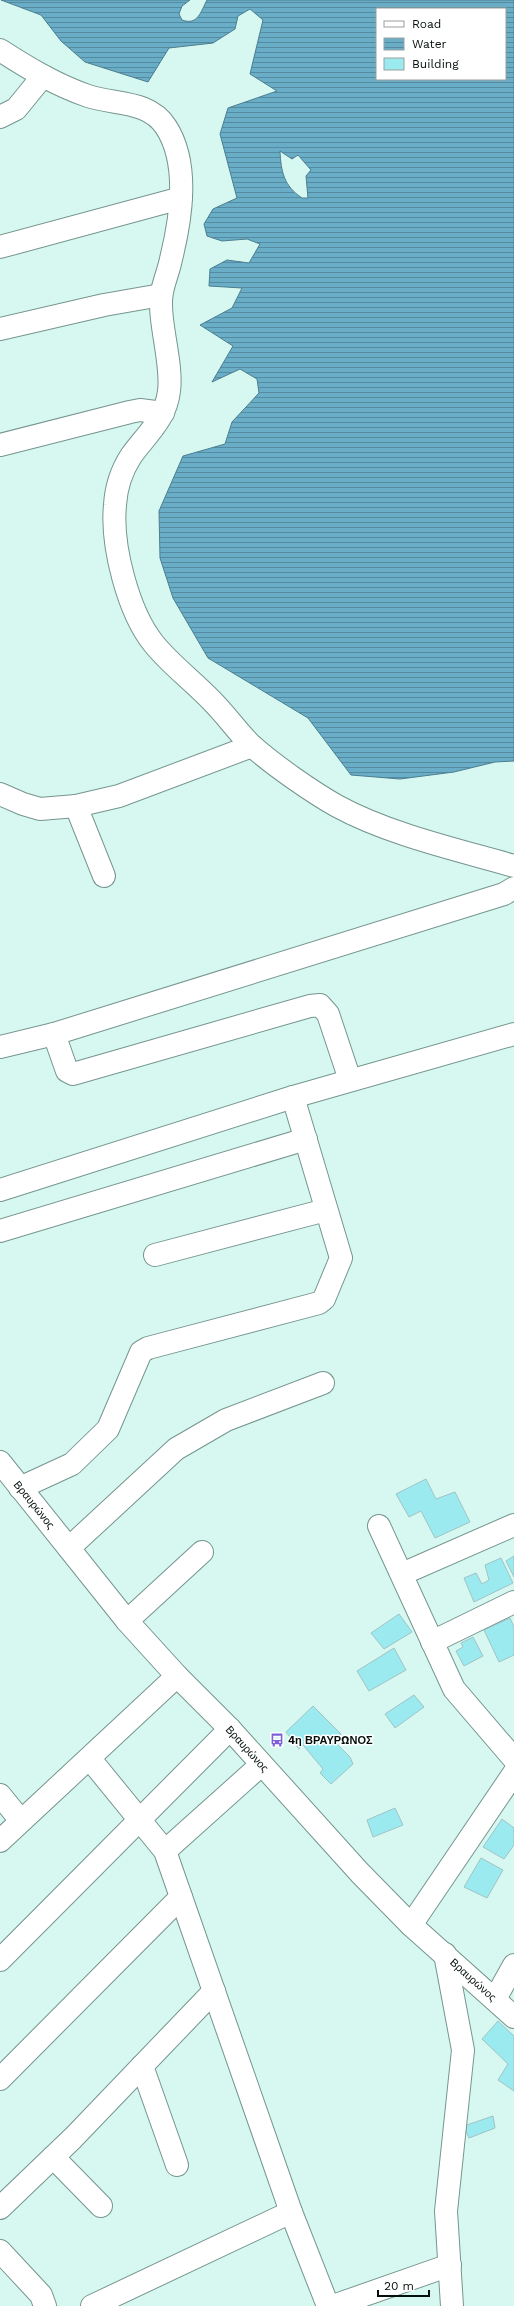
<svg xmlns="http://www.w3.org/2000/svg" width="514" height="2306" font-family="'Work Sans',sans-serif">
<defs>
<pattern id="water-rules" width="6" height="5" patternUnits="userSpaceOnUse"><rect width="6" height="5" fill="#6aadc7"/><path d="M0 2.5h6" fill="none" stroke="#558ba0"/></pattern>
</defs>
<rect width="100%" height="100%" fill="#d6f8f0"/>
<path fill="url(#water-rules)" stroke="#4b7e8f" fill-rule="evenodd" d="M 1,0 L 190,0 L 182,6 L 179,14 L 182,20 C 198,26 201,11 207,0 L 514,0 L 514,761 L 495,762 L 454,772 L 400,779 L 351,775 L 308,718 L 208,658 L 173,598 L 160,558 L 159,511 L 183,456 L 225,444 L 232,422 L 259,393 L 257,379 L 240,369 L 212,382 L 233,346 L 200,325 L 232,308 L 242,288 L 209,286 L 210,269 L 227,260 L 249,263 L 260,244 L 247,239 L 222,241 L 207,236 L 204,224 L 213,209 L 237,198 L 220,134 L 228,108 L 277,91 L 250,74 L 263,20 L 250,9 L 238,16 L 235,29 L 213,43 L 169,48 L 148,82 L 85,62 L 61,41 L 41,15 ZM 377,9 L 505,9 L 505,79 L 377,79 ZM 280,151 L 292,159 L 298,155 L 311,170 L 306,176 L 308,198 L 302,198 C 284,186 281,172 280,151 Z"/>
<g fill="#9beaf0" stroke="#a1c3c5">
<path d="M 426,1479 L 436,1499 L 455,1492 L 470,1522 L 435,1538 L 421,1511 L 409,1517 L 396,1494 Z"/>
<path d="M 514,1556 L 514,1577 L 506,1561 Z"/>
<path d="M 501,1558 L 513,1583 L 474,1602 L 464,1578 L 476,1573 L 482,1584 L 489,1580 L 485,1565 Z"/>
<path d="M 399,1614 L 412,1632 L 384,1649 L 371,1633 Z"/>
<path d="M 510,1618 L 514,1627 L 514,1655 L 499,1662 L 484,1630 Z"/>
<path d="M 473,1637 L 483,1656 L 464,1666 L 456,1651 L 463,1647 L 461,1643 Z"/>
<path d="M 394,1648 L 406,1670 L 369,1691 L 357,1671 Z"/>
<path d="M 414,1695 L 424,1707 L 395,1728 L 385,1714 Z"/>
<path d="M 313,1706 L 341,1734 L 334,1741 L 350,1757 L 353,1764 L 331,1784 L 320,1773 L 323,1769 L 303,1745 L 299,1749 L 286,1732 Z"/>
<path d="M 395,1808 L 403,1825 L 373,1837 L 367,1820 Z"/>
<path d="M 502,1819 L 514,1828 L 514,1845 L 504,1859 L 483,1847 Z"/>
<path d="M 481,1858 L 503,1870 L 487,1898 L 464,1887 Z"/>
<path d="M 498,2021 L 514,2036 L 514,2091 L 498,2080 L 508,2064 L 482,2039 Z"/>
<path d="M 493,2116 L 495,2128 L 469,2138 L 464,2126 Z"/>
</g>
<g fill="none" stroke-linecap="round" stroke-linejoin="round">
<g stroke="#75958e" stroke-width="24">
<g id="minor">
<path d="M 0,50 C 28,68 56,85 88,96 C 115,105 149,100 166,127 C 190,164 181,219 171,259 C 169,270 164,281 162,292 C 157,319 173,362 169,391 C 166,419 146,435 131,456 C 122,470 116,488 115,505 C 111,545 128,612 154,644 C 171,665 193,681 212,701 C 226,715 237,731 251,745 C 272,764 312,792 337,806 C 388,834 458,850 514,866"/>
<path d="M 0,117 L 16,109 L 43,76"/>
<path d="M 0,247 L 181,198"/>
<path d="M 0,329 L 104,305 L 161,295"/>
<path d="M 0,445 L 130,412 L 140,410 L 163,413"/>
<path d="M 0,794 L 23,804 L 40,809 L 76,806 L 119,796 L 252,746"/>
<path d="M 76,806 L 104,876"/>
<path d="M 54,1034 L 67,1071 L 73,1074 L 310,1006 L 320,1005 L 328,1014 L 350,1080"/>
<path d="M 0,1047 L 54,1034 L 504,894 L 514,888"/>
<path d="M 0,1190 L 293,1097 L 514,1034"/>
<path d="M 0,1231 L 306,1139"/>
<path d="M 155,1255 L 326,1210"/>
<path d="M 20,1488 L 72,1464 L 108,1429 L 141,1352 L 148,1348 L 319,1303 L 324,1299 L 341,1258 L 293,1097"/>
<path d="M 379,1526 L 454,1689 L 514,1759"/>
<path d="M 69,1548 L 176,1449 L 226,1420 L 323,1383"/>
<path d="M 402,1574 L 514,1525"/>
<path d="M 127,1621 L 202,1552"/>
<path d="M 432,1642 L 514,1602"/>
<path d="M 90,1759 L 165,1851 L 291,2212 L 328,2306"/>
<path d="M 0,1795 L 21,1821"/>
<path d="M 0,1841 L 177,1676"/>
<path d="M 165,1851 L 261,1765"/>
<path d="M 411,1925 L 514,1773"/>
<path d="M 445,1954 L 463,2050 L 446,2211 L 452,2306"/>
<path d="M 0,1960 L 230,1729"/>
<path d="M 495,1999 L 514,1965"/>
<path d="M 142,2066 L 177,2165"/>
<path d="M 0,2079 L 181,1897"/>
<path d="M 53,2157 L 101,2206"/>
<path d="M 0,2208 L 73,2138 L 214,1991"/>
<path d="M 0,2251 L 41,2295 L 45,2306"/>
<path d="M 92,2306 L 291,2212"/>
<path d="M 333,2306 L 450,2265"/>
</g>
</g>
<g stroke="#75958e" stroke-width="24">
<path id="major" d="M 0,1462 L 127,1621 L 177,1676 L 230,1729 L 360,1873 L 411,1925 L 514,2017"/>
</g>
<use href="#minor" stroke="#fff" stroke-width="22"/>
<use href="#major" stroke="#fff" stroke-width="22"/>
</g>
<defs>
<g id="bus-bare" transform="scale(1.08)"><path d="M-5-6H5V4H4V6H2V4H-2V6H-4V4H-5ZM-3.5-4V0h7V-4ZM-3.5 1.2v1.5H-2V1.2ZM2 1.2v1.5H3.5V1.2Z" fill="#7e60db" stroke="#fff" stroke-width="2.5" paint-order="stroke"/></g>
</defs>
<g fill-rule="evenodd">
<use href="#bus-bare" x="277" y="1740"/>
</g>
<g text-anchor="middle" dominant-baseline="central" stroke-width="3" stroke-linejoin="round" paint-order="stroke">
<g font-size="11" fill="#040f0c" stroke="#fff">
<text transform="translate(34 1505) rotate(51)">Βραυρώνος</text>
<text transform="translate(247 1749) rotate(48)">Βραυρώνος</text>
<text transform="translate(473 1980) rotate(42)">Βραυρώνος</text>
</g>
<g font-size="11" font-weight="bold" fill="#040f0c" stroke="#fff" text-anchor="start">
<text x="288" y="1740">4η ΒΡΑΥΡΩΝΟΣ</text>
</g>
</g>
<rect x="376" y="8" width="130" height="72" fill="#ffffff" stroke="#9b9f9e"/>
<rect x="384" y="21" width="20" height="6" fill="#ffffff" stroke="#9b9f9e"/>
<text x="412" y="28" font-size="12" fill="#040f0c">Road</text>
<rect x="384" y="38" width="20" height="12" fill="url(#water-rules)" stroke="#9b9f9e"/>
<text x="412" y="48" font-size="12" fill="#040f0c">Water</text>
<rect x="384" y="58" width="20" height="12" fill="#9beaf0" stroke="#9b9f9e"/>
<text x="412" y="68" font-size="12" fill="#040f0c">Building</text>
<path d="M378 2290v6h51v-6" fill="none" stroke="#040f0c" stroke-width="2"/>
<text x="384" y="2290" font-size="12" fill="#040f0c" stroke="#ffffff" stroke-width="3" paint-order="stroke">20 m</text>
</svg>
